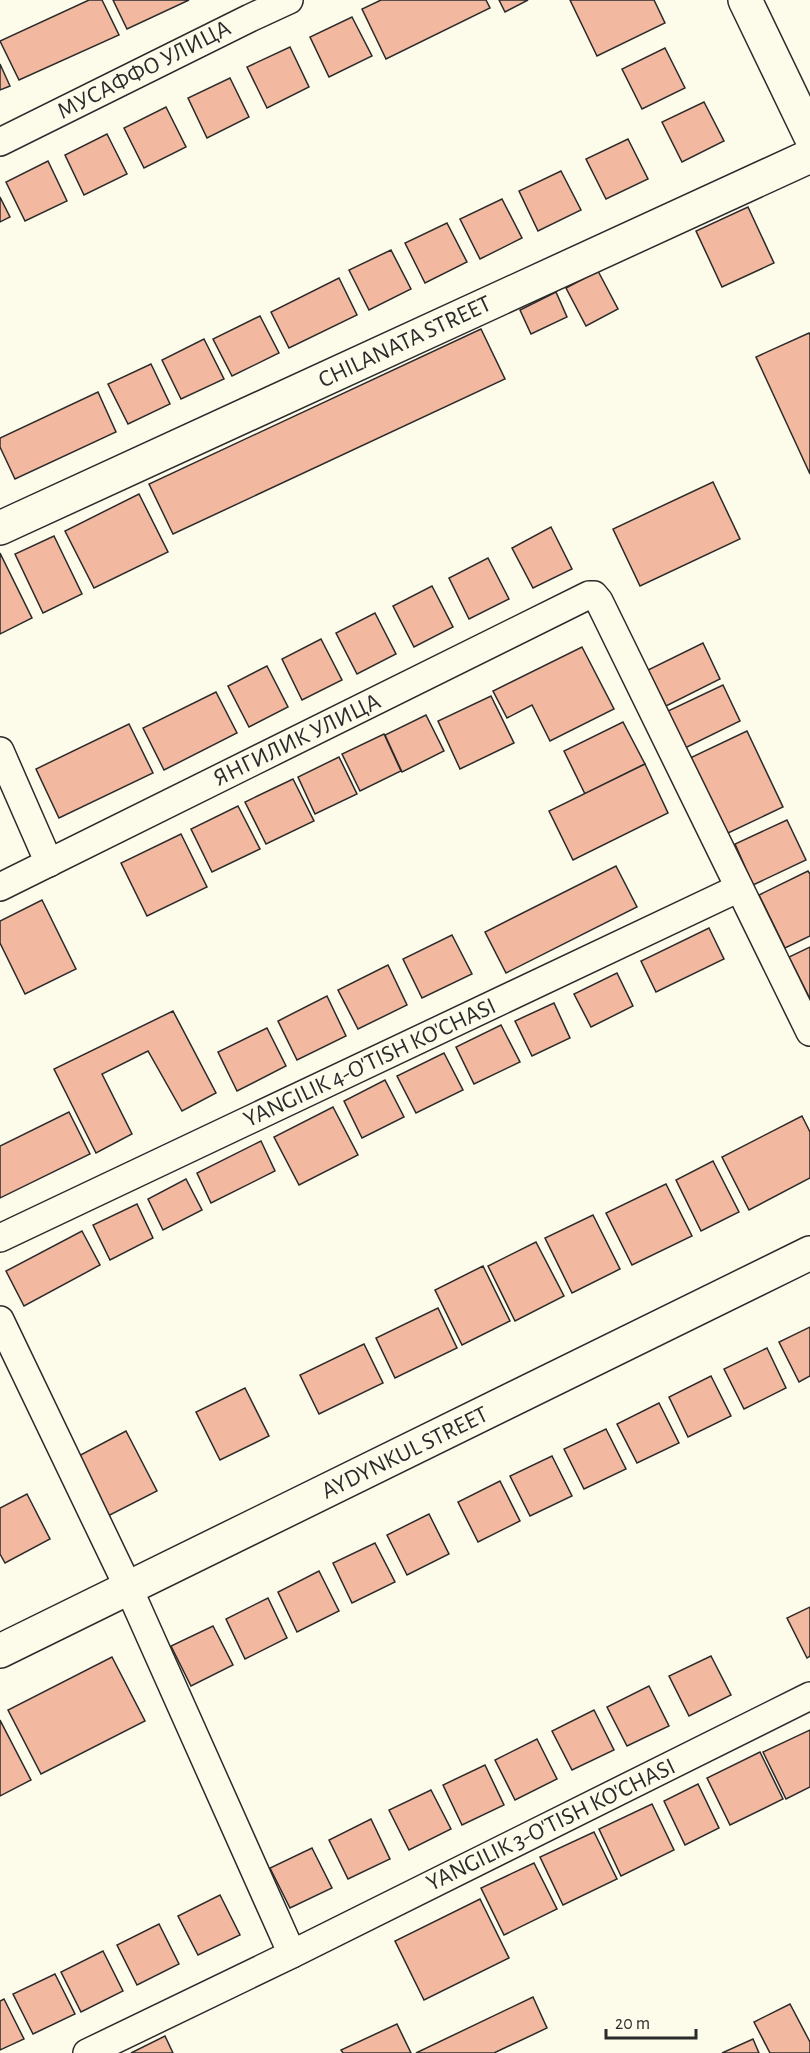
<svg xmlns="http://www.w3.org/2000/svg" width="810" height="2053" font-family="'Alegreya Sans',sans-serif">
<rect width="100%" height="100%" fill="#fdfbea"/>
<g fill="#f2b8a0" stroke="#2b2b2b" stroke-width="1.5">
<path d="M 89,0 L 102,0 L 119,35 L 19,80 L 0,41 Z"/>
<path d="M 113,0 L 189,0 L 127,29 Z"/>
<path d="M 381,0 L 486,0 L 490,8 L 386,59 L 362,9 Z"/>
<path d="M 499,0 L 528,0 L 505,12 Z"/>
<path d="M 570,0 L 654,0 L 665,23 L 597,56 Z"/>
<path d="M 352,17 L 372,56 L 329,77 L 310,37 Z"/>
<path d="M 290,47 L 309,87 L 267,108 L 247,67 Z"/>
<path d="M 665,48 L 685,88 L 642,109 L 622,69 Z"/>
<path d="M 0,64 L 10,86 L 0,90 Z"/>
<path d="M 230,78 L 249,117 L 207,138 L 188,98 Z"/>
<path d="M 704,102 L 724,141 L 682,162 L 662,122 Z"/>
<path d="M 166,107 L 186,147 L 144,168 L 124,128 Z"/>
<path d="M 107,134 L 127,174 L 84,195 L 65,155 Z"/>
<path d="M 628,139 L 648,179 L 606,199 L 586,159 Z"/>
<path d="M 48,161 L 67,201 L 25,221 L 6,182 Z"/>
<path d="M 561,171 L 581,210 L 538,231 L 519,191 Z"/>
<path d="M 0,197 L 10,217 L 0,222 Z"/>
<path d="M 502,199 L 522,238 L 480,259 L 460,219 Z"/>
<path d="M 748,207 L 774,263 L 722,287 L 696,231 Z"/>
<path d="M 447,223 L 467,262 L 425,283 L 405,243 Z"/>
<path d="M 391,250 L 411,289 L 369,310 L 349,270 Z"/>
<path d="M 598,271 L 618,309 L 586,326 L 566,288 Z"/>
<path d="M 339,278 L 357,315 L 289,348 L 271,312 Z"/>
<path d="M 556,292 L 567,317 L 531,334 L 520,310 Z"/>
<path d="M 260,316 L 279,353 L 232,376 L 213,339 Z"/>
<path d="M 481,329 L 505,379 L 173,534 L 149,484 Z"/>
<path d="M 809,333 L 810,335 L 810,474 L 756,357 Z"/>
<path d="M 204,339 L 224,379 L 181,399 L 162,360 Z"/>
<path d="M 151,364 L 170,404 L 128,424 L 108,384 Z"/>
<path d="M 98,392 L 116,432 L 15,479 L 0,447 L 0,438 Z"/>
<path d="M 713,482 L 740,539 L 640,586 L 613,529 Z"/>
<path d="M 139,494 L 168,552 L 94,588 L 65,531 Z"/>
<path d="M 551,527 L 572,569 L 533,588 L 512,548 Z"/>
<path d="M 54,536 L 82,594 L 43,613 L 15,554 Z"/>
<path d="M 0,553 L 32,618 L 0,634 Z"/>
<path d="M 488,558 L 509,599 L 469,619 L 449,578 Z"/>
<path d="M 432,586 L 453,627 L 414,647 L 393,606 Z"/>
<path d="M 375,613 L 396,654 L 357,674 L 336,633 Z"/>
<path d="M 321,639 L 342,680 L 302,700 L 282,659 Z"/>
<path d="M 703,643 L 720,679 L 666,706 L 648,670 Z"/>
<path d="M 582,647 L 614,709 L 550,741 L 532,705 L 507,718 L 493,691 Z"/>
<path d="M 267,666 L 288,707 L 249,727 L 228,686 Z"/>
<path d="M 723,685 L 740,721 L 685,748 L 668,711 Z"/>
<path d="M 216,692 L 237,733 L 164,770 L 143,728 Z"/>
<path d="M 491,696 L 514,743 L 460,769 L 438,721 Z"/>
<path d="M 426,715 L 444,751 L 402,772 L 385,735 Z"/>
<path d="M 623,722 L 645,764 L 585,794 L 564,751 Z"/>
<path d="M 129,724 L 153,773 L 59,818 L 36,769 Z"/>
<path d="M 747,731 L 783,807 L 726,834 L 690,758 Z"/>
<path d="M 384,734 L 401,771 L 360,791 L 342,754 Z"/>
<path d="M 339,757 L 357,794 L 315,814 L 298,777 Z"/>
<path d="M 645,764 L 668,813 L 573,860 L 549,811 Z"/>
<path d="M 293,779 L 314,821 L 266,844 L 245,802 Z"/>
<path d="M 238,806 L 260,849 L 212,872 L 191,829 Z"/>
<path d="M 787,820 L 806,860 L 753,885 L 735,844 Z"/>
<path d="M 181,834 L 207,887 L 147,916 L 121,863 Z"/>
<path d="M 616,866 L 637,907 L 506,973 L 485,932 Z"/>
<path d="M 808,871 L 810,874 L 810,936 L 785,948 L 759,895 Z"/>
<path d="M 42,900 L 76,969 L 25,994 L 0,943 L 0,921 Z"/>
<path d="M 709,928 L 724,959 L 656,992 L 641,961 Z"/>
<path d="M 452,935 L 472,974 L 422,998 L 403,959 Z"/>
<path d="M 810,947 L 810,999 L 789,957 Z"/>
<path d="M 388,965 L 407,1005 L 358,1029 L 338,990 Z"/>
<path d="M 617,973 L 633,1006 L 591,1027 L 574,994 Z"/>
<path d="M 327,996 L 346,1036 L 297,1060 L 278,1021 Z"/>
<path d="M 554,1003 L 570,1038 L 532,1056 L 515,1021 Z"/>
<path d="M 173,1011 L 216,1093 L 182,1111 L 148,1051 L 102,1074 L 132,1134 L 96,1153 L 54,1069 Z"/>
<path d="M 501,1025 L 520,1062 L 474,1084 L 456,1047 Z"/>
<path d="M 267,1028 L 286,1066 L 237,1091 L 218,1052 Z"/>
<path d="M 444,1053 L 463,1090 L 416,1113 L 397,1076 Z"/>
<path d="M 385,1080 L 404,1117 L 362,1138 L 344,1101 Z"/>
<path d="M 333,1107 L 358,1155 L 299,1185 L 274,1137 Z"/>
<path d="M 69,1112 L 90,1154 L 0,1198 L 0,1146 Z"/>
<path d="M 802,1116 L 810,1132 L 810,1178 L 749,1210 L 722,1157 Z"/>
<path d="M 261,1141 L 275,1171 L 211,1203 L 197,1173 Z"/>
<path d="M 713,1161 L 739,1212 L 701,1231 L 676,1180 Z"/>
<path d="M 186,1179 L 202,1210 L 163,1230 L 148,1199 Z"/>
<path d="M 666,1184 L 692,1236 L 632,1265 L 606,1213 Z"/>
<path d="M 137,1204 L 153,1238 L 110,1260 L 93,1225 Z"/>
<path d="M 593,1215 L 620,1269 L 572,1293 L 545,1238 Z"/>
<path d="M 82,1231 L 100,1265 L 24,1306 L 6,1271 Z"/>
<path d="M 536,1242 L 564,1296 L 515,1321 L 488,1266 Z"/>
<path d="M 483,1266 L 510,1321 L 462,1345 L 435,1290 Z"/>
<path d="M 438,1308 L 457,1348 L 395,1378 L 376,1338 Z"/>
<path d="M 810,1327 L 810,1376 L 799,1382 L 779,1342 Z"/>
<path d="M 364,1344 L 383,1383 L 319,1414 L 300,1375 Z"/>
<path d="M 767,1348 L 786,1388 L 744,1409 L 724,1369 Z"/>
<path d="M 711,1376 L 731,1416 L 688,1437 L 669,1397 Z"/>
<path d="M 245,1388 L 269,1436 L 220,1460 L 196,1412 Z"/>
<path d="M 659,1403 L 679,1443 L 637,1463 L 617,1424 Z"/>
<path d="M 606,1429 L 626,1469 L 584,1489 L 564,1449 Z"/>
<path d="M 126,1431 L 157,1491 L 102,1519 L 71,1460 Z"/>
<path d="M 552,1456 L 572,1496 L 530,1516 L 510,1476 Z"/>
<path d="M 500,1481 L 520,1521 L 478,1542 L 458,1502 Z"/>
<path d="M 27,1494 L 50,1539 L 5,1563 L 0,1554 L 0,1508 Z"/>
<path d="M 429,1514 L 449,1554 L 407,1575 L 387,1535 Z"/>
<path d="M 375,1543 L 395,1582 L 352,1603 L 333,1563 Z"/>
<path d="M 319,1571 L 339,1611 L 297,1632 L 278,1592 Z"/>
<path d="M 268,1598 L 287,1638 L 245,1659 L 226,1619 Z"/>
<path d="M 810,1607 L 810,1656 L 807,1658 L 787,1618 Z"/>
<path d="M 213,1626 L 233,1665 L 191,1686 L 171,1646 Z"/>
<path d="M 711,1656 L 731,1695 L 689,1716 L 669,1676 Z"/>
<path d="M 112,1657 L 145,1721 L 41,1774 L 8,1710 Z"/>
<path d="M 649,1686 L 669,1726 L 627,1746 L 607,1707 Z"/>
<path d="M 594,1710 L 614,1750 L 572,1770 L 552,1731 Z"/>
<path d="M 0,1720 L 31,1780 L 0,1796 Z"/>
<path d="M 810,1730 L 810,1787 L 786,1799 L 763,1752 Z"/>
<path d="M 537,1739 L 557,1779 L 515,1800 L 495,1760 Z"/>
<path d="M 760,1752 L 783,1799 L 730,1825 L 707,1778 Z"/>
<path d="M 485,1765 L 504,1805 L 462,1825 L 443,1785 Z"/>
<path d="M 698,1784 L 719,1828 L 685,1845 L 664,1801 Z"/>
<path d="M 431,1790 L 451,1829 L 409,1850 L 389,1810 Z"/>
<path d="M 652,1804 L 674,1850 L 621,1876 L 599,1829 Z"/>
<path d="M 371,1819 L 390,1859 L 348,1879 L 329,1840 Z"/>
<path d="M 594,1832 L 617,1879 L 563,1905 L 540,1857 Z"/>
<path d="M 312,1848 L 332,1888 L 290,1908 L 270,1868 Z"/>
<path d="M 534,1863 L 557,1909 L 504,1935 L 481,1888 Z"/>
<path d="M 220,1895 L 240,1935 L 198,1955 L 178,1916 Z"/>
<path d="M 480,1899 L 509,1958 L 424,2000 L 395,1941 Z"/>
<path d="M 159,1924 L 179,1964 L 137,1985 L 117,1945 Z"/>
<path d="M 103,1951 L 123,1991 L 81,2012 L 61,1972 Z"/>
<path d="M 55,1974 L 75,2014 L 33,2034 L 13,1994 Z"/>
<path d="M 533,1997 L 547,2028 L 494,2053 L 416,2053 Z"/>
<path d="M 4,1999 L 24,2039 L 0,2050 L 0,2001 Z"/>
<path d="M 790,2004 L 810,2042 L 810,2053 L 770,2053 L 754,2022 Z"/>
<path d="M 397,2024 L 411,2053 L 343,2053 L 341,2050 Z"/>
<path d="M 165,2036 L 173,2053 L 131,2053 Z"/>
<path d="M 753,2039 L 759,2053 L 722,2053 Z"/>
</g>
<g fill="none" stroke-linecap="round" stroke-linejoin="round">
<g stroke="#2b2b2b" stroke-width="30">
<g id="minor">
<path d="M 0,142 L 250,18 L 289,0"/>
<path d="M 0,751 L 49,863"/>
<path d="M 0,887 L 589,595 L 594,595 L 599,601 L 810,1032"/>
<path d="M 0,1238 L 739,888"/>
<path d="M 0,1320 L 129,1589 L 292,1954"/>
<path d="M 87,2053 L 292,1954 L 810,1696"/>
</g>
</g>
<g stroke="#2b2b2b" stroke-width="36">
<g id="tertiary">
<path d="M 745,0 L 810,135"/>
<path d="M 0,528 L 810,156"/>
<path d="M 0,1651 L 810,1253"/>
</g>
</g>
<use href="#minor" stroke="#fdfbea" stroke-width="27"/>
<use href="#tertiary" stroke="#fdfbea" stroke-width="33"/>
</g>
<g text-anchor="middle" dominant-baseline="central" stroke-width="4.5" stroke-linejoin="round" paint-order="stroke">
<g font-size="24" fill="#2b2b2b" stroke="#fdfbea">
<text transform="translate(144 70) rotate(-27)">МУСАФФО УЛИЦА</text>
<text transform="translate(405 342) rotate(-25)">CHILANATA STREET</text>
<text transform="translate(297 740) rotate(-26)">ЯНГИЛИК УЛИЦА</text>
<text transform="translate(370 1063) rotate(-25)">YANGILIK 4-O'TISH KO'CHASI</text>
<text transform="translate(405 1453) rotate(-26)">AYDYNKUL STREET</text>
<text transform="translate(551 1825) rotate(-26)">YANGILIK 3-O'TISH KO'CHASI</text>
</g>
</g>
<path d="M606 2029v9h90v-9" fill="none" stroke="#2b2b2b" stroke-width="3"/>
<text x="615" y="2029" font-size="18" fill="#2b2b2b" stroke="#fdfbea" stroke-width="4.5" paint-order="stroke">20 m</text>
</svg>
